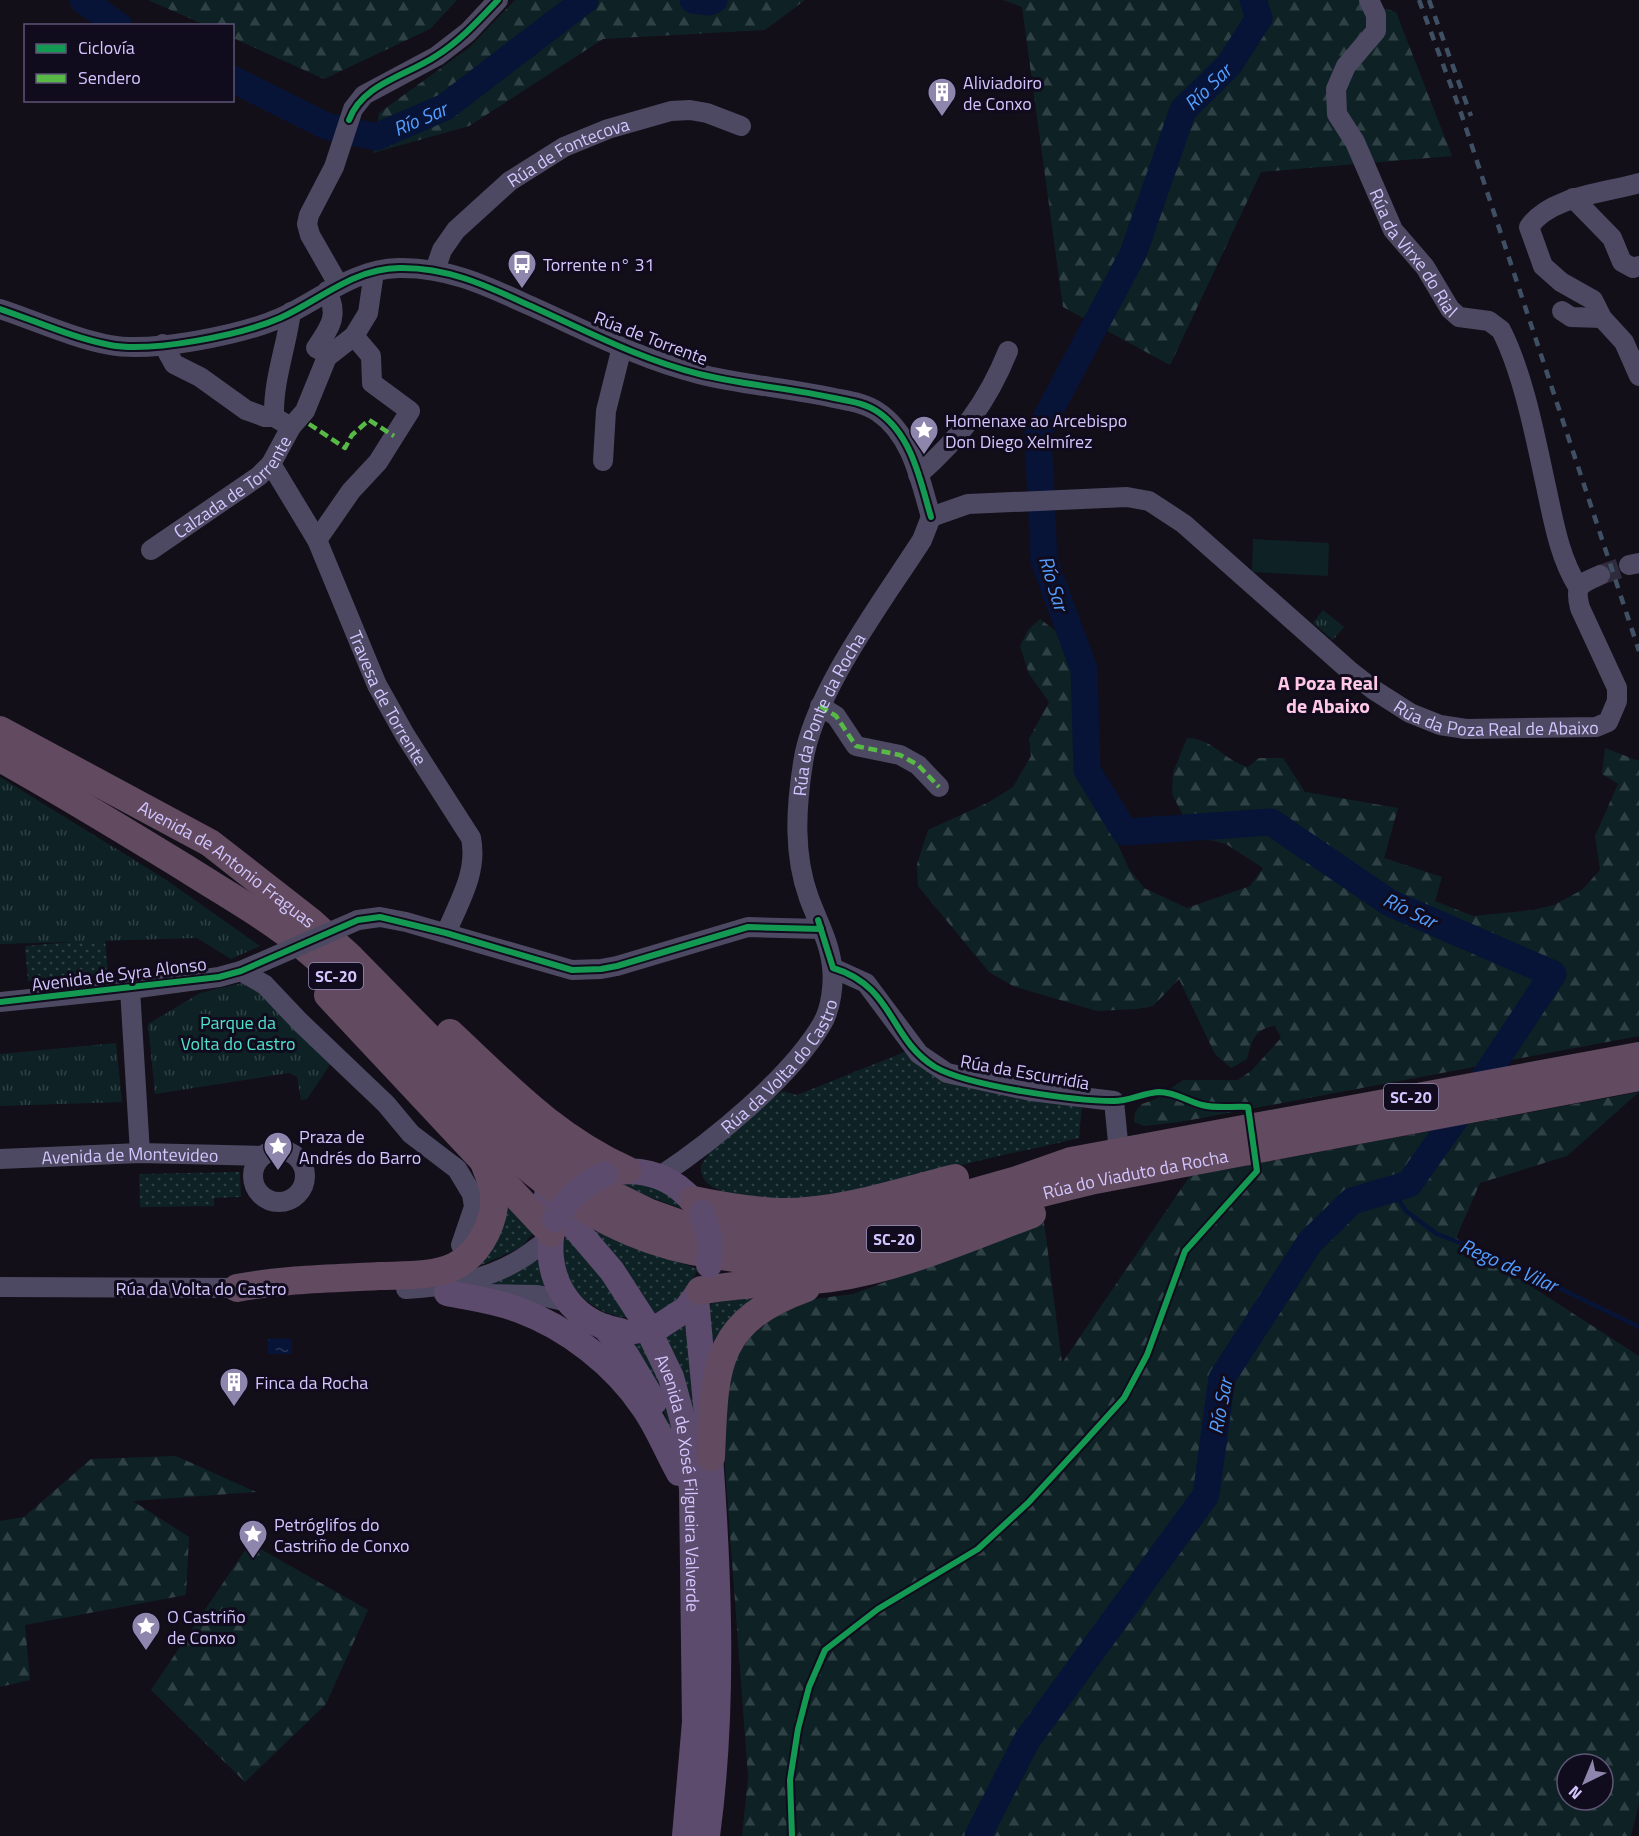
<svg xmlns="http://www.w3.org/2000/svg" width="1639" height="1836" font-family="'Titillium Web',sans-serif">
<defs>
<pattern id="grass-dots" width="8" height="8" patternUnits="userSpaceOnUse" patternTransform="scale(1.5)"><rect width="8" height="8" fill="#0e2225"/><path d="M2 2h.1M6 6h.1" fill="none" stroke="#304146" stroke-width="1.8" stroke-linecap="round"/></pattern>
<pattern id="forest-firs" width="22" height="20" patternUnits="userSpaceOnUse" patternTransform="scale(1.5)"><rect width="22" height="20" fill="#0e2225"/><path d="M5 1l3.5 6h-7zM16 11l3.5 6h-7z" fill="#304146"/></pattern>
<pattern id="park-tufts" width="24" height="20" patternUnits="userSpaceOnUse" patternTransform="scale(1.5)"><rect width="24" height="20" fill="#0e2225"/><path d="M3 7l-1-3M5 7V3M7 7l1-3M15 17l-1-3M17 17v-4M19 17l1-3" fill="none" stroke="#304146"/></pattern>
<pattern id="water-ripples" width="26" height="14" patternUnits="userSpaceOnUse" patternTransform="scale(1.5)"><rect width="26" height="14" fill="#081437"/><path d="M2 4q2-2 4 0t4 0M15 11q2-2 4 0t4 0" fill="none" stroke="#2b3555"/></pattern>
</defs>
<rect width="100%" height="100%" fill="#120f19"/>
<g fill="url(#grass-dots)">
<path d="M 105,939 L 108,974 L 28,981 L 25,946 Z"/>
<path d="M 907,1051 L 1082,1105 L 1079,1138 C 1050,1145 1022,1151 994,1157 C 911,1177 824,1209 739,1195 C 722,1192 699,1187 701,1165 L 712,1149 L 782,1091 L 797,1095 Z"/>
<path d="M 240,1172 L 241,1197 L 214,1198 L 214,1206 L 140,1207 L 139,1174 Z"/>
<path d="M 636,1182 L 662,1190 L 686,1210 L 617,1185 Z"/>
<path d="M 501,1190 L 534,1232 L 521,1247 L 471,1270 Z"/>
<path d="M 568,1230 L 635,1318 C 590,1319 547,1275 568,1230 Z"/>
<path d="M 591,1230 L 698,1269 C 689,1290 674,1308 652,1314 Z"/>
<path d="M 538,1260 L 546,1287 L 481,1285 L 512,1274 Z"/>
<path d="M 769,1292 L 713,1358 L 708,1309 L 712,1303 Z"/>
<path d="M 686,1324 L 699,1463 L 660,1337 Z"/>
<path d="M 640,1342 L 659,1371 L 676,1447 L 659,1397 L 632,1343 Z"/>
</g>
<g fill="url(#forest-firs)" fill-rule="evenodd">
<path d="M 148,0 L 457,0 L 430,29 L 324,79 L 233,38 L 232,26 L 205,25 Z"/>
<path d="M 515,0 L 805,0 L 765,30 L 603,39 L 469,126 L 373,153 L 379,113 L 470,47 Z"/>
<path d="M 1003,0 L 1358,0 L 1396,12 L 1452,156 L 1261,172 L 1170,365 L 1063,307 L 1022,7 Z"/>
<path d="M 1040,619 L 1070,642 L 1078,674 L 1078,733 L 1083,767 L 1129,869 L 1144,888 L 1187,908 L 1250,886 L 1263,868 L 1226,844 L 1194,836 L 1172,794 L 1173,773 L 1187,738 C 1215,739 1221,759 1248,767 L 1259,758 L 1283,758 L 1305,792 L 1398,808 L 1384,858 L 1442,877 L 1435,901 L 1473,916 L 1533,910 L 1554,905 L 1582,890 L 1600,870 L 1595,836 L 1618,784 L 1602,774 L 1605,748 L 1639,761 L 1639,1036 L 1180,1122 L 1144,1126 L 1134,1122 L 1135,1112 L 1142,1104 L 1156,1099 L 1183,1080 L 1238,1080 L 1252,1070 L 1281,1038 L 1275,1026 C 1254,1028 1252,1041 1247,1059 L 1231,1068 L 1215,1054 L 1179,979 L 1153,1006 L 1137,1009 L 1097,1011 L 1013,986 L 989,972 L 918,886 L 917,864 L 928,830 L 989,802 L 1013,787 L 1031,756 L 1029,739 L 1049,702 L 1029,674 L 1020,646 L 1028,630 Z"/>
<path d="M 1639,1092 L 1567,1156 L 1480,1183 L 1456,1238 L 1639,1356 L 1639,1803 L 1631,1836 L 742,1836 L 748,1777 L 722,1426 L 731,1365 L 758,1324 L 814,1299 L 853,1294 L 1044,1222 L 1062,1363 L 1190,1176 ZM 1567,1764 L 1603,1764 L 1603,1800 L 1567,1800 Z"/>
<path d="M 176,1456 L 256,1492 L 133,1501 L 189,1537 L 186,1595 L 25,1625 L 30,1680 L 0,1687 L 0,1521 L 24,1517 L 91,1459 Z"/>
<path d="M 250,1543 L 368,1610 L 326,1704 L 245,1782 L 151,1690 Z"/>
</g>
<g fill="url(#park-tufts)">
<path d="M 1323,610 L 1344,627 L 1333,640 L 1313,623 Z"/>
<path d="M 0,777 L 165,879 L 260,946 L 231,959 L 197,938 L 0,944 Z"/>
<path d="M 242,983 L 255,986 L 333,1060 L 307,1099 L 301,1100 L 297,1077 L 289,1073 L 155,1094 L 148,1024 L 200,993 Z"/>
<path d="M 116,1043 L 122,1102 L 0,1106 L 0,1054 Z"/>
</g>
<path fill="#0e2225" d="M 1253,539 L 1329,543 L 1328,576 L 1252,572 Z"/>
<path fill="url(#water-ripples)" d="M 268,1338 L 292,1339 L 292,1354 L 268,1354 Z"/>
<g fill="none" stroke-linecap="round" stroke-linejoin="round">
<path stroke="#081437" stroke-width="4.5" d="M 1391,1189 L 1406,1211 L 1437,1234 L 1492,1255 L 1639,1327"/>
<g stroke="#081437" stroke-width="27">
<path d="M 83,0 L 119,26"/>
<path d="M 693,0 L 709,2 L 714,0"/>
<path id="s1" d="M 232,79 L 326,126 L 376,137 L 445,107 L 585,0"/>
<path id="s2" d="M 978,1836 L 1027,1740 L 1206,1495 L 1222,1378 L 1310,1242 L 1352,1201 L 1409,1184 L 1486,1075 L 1553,974 L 1390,903 L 1271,822 L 1125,832 L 1087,770 L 1084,669 L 1044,561 L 1038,433 L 1133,254 L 1183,110 L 1229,65 L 1259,18 L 1253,0"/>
</g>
<path stroke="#2f2a3c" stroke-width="20" stroke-dasharray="20 10" stroke-linecap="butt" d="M 1600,575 L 1629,565"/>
<g stroke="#4d4962" stroke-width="20">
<path id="s3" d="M 1369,0 L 1376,15 L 1376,31 L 1346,66 L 1336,89 L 1337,114 L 1355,142 L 1393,230 L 1425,267 L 1450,309 L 1459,317 L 1489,321 L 1501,330 C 1524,375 1536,441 1547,491 C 1554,524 1560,558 1578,587"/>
<path d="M 1639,183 C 1605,193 1550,196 1529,227 L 1543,266 L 1561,282 L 1593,300 L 1602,318 L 1624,342 L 1639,376"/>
<path d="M 1573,198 L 1612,238 L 1622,262 L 1633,268 L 1639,266"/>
<path id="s4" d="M 435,270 L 442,250 L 456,230 L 510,181 L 564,147 L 608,129 L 671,111 L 690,110 L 707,113 L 741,126"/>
<path d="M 338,284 L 310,235 L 307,224 L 309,215 L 334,167 L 353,109 L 364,95 L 437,56 L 468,32 L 498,0"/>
<path d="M 327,291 C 339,315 331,326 316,348 L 329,355"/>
<path d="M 0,309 C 36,321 73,338 110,345 C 151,353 241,335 280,318 C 320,300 352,269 399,268 C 445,267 483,284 524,303 C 581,328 638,359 699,374 C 743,385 789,388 834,398 C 849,401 865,403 878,412 C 912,435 920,480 931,517"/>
<path d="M 1562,311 L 1571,317 L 1602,318"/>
<path d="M 163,344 L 174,364 L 200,377 L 246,410 L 265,417 L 274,417"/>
<path d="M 274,417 C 273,380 286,349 291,312"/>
<path d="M 291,427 L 305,411 L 327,357 L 354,336 L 368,313 L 374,272"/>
<path d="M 603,461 L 606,411 L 622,347"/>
<path id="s5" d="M 271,464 L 317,540 L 377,685 L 405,735 L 471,838 C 478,872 459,902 446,933"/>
<path d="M 918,475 C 960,438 987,403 1008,351"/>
<path id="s6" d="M 931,517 L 968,504 L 1127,497 L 1149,501 L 1184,524 L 1351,672 L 1374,690 L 1410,713 L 1440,725 L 1466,729 L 1596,727 L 1608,722 L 1617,701 L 1617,688 L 1580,608 C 1574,585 1580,584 1600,575"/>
<path d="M 317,540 L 351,491 L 378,462 L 410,411 L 372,383 L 371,356 L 354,336"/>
<path id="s7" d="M 151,550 L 259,476 L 271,464 L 291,427 L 274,417"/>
<path d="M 1629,565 L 1639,563"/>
<path d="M 820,706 L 836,716 L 856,746 L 900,755 L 918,765 L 939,787"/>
<path d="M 358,920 L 380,917 L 406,922 L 572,970 L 601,969 L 617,966 L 748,927 L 821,929"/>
<path d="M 833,968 L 866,983 L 919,1054 L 947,1073 L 1031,1091 L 1114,1101 L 1119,1152"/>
<path d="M 130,989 L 140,1153"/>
<path d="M 0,1002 L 138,988 L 219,977 L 241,971 L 265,985 L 300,1022 L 386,1104 L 411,1134 L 457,1169 L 472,1194 L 474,1207 L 461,1245"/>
<circle cx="279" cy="1176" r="26"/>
<path id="s8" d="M 0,1159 L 140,1153 L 262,1156"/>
<path id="s9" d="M 660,1176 C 713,1141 790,1078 822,1024 C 831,1009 834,984 832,967 C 830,943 817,920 809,898 C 793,854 796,808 803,763 C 813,693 883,601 922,540 L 931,517"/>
<path d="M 0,1287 L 250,1288"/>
<path d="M 406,1289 C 445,1287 484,1281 519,1260 C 530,1254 539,1245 550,1239"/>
<path d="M 485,1294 L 537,1295 L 568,1302"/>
</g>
<g stroke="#5c4b6c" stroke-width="26">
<path d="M 608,1173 C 648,1166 679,1179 702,1213"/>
<path id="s10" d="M 547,1195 L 612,1271 L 643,1319 L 671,1377 L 683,1421 L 692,1489 L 695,1722 L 685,1836"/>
<path d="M 555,1219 C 539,1271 566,1322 621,1331"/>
<path d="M 447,1293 C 471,1298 496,1301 519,1310 C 568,1328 615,1365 644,1408 C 658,1428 667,1452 679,1473"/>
<path d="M 696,1297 C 700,1350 707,1403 710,1456 C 719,1582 724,1710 707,1836"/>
<path d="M 660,1326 L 686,1309 L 701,1289"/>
<path d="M 605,1327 L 626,1355 L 654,1402"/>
</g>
<g stroke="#624a60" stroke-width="28">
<path id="s11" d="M 0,730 L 210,843 L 310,921 L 351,958 L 504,1114 L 557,1161 L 603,1190 L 650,1213 L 695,1229 L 766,1235 L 842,1226 L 911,1210 L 1017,1180 L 1071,1161 L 1639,1056"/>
<path id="s12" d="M 0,758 C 63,793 125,831 187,869 C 226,894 268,917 304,947 C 439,1058 527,1231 716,1255 C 730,1257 746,1261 760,1261 C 847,1260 926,1227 1008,1202 C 1037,1194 1066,1187 1095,1180 L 1639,1077"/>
<path d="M 328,995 L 551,1233"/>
<path d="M 450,1033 C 507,1086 554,1137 627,1170"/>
<path d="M 693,1200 C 722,1206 749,1211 779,1212 C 839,1213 898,1192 955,1178"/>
<path d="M 237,1288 C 284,1279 331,1279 379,1276 C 403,1275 433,1277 455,1266 C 481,1253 499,1216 493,1188 C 491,1179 487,1171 484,1162"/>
<path d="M 700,1291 C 744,1282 788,1284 832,1278 C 901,1268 967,1238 1032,1214"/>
<path d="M 711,1457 C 715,1368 712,1322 806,1288"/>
</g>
<g stroke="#405064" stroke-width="4.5" stroke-dasharray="9 8" stroke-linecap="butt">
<path d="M 1419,0 L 1460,110 L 1639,651"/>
<path d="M 1429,0 L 1471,116"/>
</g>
<path stroke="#4d4962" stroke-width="20" d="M 241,971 L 358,920"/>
<g stroke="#5c4b6c" stroke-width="26">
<path d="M 702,1213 L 710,1239 L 709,1265"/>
<path d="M 555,1219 C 569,1197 582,1185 605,1174"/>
<path d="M 634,1331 L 660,1326"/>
</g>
<g stroke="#58b947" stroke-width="4.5" stroke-dasharray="9 4.5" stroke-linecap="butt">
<path d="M 309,424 L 345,448 L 352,435 L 369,420 L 394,436"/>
<path d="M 820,706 L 836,716 L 856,746 L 900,755 L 918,765 L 939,787"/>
</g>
<g stroke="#100b1d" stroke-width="10">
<g id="cycleway">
<path d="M 349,120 C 362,84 406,76 436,56 C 460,41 479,20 498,0"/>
<path d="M 0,309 C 36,321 73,338 110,345 C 151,353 241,335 280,318 C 320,300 352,269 399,268 C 445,267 483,284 524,303 C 581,328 638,359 699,374 C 743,385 789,388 834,398 C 849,401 865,403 878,412 C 912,435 920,480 931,517"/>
<path d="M 0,1002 L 219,977 L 241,971 L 358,920 L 380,917 L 446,933 L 572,970 L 601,969 L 617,966 L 748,927 L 821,929"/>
<path d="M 792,1836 L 790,1780 L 798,1729 L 809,1687 L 825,1650 L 878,1609 L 978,1549 L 1028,1503 L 1086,1440 L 1124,1398 L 1147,1355 L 1185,1251 L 1257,1171 L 1248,1107 C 1232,1106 1217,1109 1202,1105 C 1187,1101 1175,1092 1159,1092 C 1143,1093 1129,1101 1114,1101 C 1074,1101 968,1086 935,1067 C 889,1039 894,986 833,968 L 818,920"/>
</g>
</g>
<use href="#cycleway" stroke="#139951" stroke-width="6"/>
</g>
<defs>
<g id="building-pin" transform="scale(1.5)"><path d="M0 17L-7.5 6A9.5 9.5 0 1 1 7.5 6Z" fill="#8f86ae" stroke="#100b1d"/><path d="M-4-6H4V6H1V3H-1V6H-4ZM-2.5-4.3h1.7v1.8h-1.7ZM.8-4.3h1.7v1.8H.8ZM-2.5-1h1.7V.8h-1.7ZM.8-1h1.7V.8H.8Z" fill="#fff"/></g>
<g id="bus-pin" transform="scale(1.5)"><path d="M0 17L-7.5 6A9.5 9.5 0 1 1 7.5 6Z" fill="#8f86ae" stroke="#100b1d"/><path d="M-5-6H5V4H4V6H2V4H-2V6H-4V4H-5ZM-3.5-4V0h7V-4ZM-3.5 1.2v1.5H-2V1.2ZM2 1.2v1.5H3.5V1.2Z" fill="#fff"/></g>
<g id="sight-pin" transform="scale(1.5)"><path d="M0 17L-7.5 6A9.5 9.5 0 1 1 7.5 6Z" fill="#8f86ae" stroke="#100b1d"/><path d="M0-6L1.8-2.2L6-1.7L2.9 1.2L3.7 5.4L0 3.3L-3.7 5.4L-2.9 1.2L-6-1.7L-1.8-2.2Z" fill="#fff"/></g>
</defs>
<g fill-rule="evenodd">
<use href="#building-pin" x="942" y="92"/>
<use href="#bus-pin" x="522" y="264"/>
<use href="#sight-pin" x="924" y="430"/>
<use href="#sight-pin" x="278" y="1146"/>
<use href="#building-pin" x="234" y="1382"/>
<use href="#sight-pin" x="253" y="1534"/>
<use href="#sight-pin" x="146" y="1626"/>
</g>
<g text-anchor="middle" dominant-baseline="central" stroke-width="6" stroke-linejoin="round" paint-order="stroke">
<g fill="#100b1d" stroke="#988ebb" stroke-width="1.5">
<rect x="309" y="963" width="54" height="26" rx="4.5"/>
<rect x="1384" y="1084" width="54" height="26" rx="4.5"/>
<rect x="867" y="1226" width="54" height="26" rx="4.5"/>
</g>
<g font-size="16" font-weight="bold" fill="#d3c6ff">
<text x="336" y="976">SC-20</text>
<text x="1411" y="1097">SC-20</text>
<text x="894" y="1239">SC-20</text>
</g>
<g font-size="18" fill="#d3c6ff" stroke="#100b1d" text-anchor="start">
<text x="963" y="82">Aliviadoiro<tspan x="963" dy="21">de Conxo</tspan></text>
<text x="543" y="264">Torrente n° 31</text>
<text x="945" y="420">Homenaxe ao Arcebispo<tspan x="945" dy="21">Don Diego Xelmírez</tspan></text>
<text x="299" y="1136">Praza de<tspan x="299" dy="21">Andrés do Barro</tspan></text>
<text x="255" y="1382">Finca da Rocha</text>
<text x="274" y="1524">Petróglifos do<tspan x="274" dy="21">Castriño de Conxo</tspan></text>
<text x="167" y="1616">O Castriño<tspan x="167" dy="21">de Conxo</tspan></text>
</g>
<g font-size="18" fill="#d3c6ff" stroke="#100b1d">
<text stroke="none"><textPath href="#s4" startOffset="184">Rúa de Fontecova</textPath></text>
<text stroke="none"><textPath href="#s3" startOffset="288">Rúa da Virxe do Rial</textPath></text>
<text transform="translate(651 338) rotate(21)">Rúa de Torrente</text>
<text stroke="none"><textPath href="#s7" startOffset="104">Calzada de Torrente</textPath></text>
<text stroke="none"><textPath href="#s5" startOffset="262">Travesa de Torrente</textPath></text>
<text stroke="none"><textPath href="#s6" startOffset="645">Rúa da Poza Real de Abaixo</textPath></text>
<text stroke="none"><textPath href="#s9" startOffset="546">Rúa da Ponte da Rocha</textPath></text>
<text stroke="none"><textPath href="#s11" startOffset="264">Avenida de Antonio Fraguas</textPath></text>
<text transform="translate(119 974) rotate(-7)">Avenida de Syra Alonso</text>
<text stroke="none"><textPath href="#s9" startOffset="164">Rúa da Volta do Castro</textPath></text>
<text transform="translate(1025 1072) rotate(10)">Rúa da Escurridía</text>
<text stroke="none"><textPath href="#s8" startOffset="130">Avenida de Montevideo</textPath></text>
<text stroke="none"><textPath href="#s12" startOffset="1314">Rúa do Viaduto da Rocha</textPath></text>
<text x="201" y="1288">Rúa da Volta do Castro</text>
<text stroke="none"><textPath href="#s10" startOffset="328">Avenida de Xosé Filgueira Valverde</textPath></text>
</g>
<g font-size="18" fill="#4fe2cd" stroke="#100b1d">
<text x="238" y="1022">Parque da<tspan x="238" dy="21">Volta do Castro</tspan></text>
</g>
<g font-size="20" font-style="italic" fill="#549eff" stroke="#100b1d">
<text stroke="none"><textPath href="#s2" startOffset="2338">Río Sar</textPath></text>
<text stroke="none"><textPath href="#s1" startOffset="204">Río Sar</textPath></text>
<text transform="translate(1054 583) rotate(73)">Río Sar</text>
<text transform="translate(1410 910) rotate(26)">Río Sar</text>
<text transform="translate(1509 1265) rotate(24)">Rego de Vilar</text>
<text transform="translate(1220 1406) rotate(-79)">Río Sar</text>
</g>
<g font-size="20" font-weight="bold" fill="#ffc8e5" stroke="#100b1d">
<text x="1328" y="682">A Poza Real<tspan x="1328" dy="23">de Abaixo</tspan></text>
</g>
</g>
<rect x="24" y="24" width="210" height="78" fill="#100b1d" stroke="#5e5677" stroke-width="1.5"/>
<rect x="36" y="44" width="30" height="9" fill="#139951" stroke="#5e5677" stroke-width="1.5"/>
<text x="78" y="54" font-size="18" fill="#d3c6ff">Ciclovía</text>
<rect x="36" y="74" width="30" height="9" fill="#58b947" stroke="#5e5677" stroke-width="1.5"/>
<text x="78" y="84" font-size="18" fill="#d3c6ff">Sendero</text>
<g transform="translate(1585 1782) rotate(223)"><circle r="28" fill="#100b1d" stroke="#5e5677" stroke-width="1.5"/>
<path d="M0-4.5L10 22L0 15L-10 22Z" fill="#8f86ae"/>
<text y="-9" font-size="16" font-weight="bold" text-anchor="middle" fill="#d3c6ff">N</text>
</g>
</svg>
